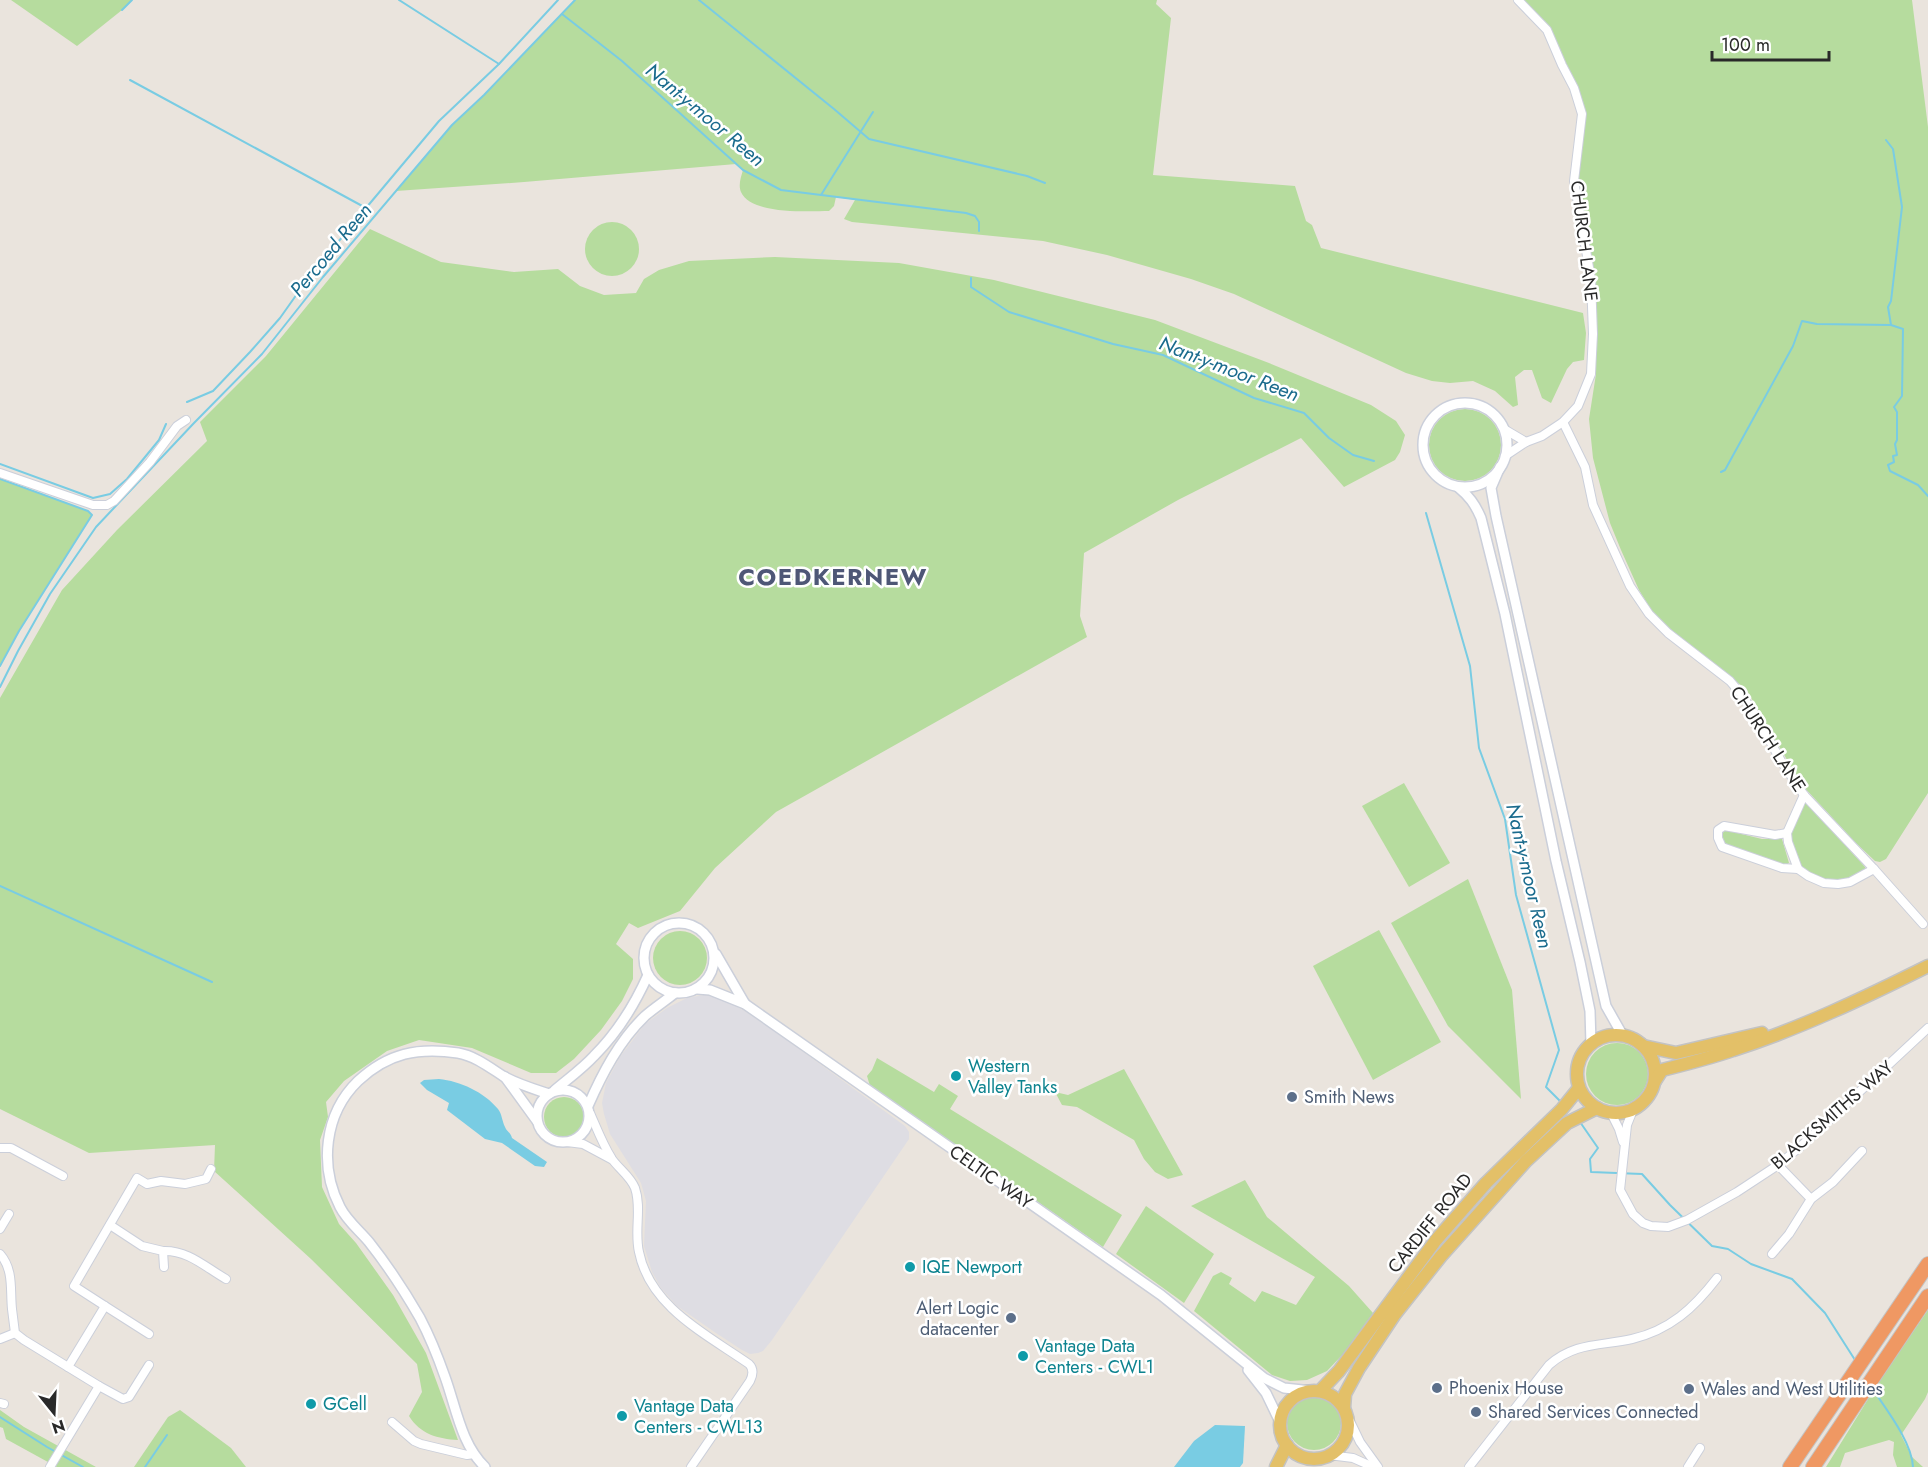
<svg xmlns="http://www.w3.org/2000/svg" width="1928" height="1467" font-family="Jost,sans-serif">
<rect width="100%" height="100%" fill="#eae4dd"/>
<path fill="#dedde3" d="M 704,995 L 721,998 L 743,1010 L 777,1033 L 905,1126 L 909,1132 L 909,1139 L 772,1340 L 763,1351 L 758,1353 L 750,1354 L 742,1350 L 716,1333 L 677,1306 L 661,1288 L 652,1272 L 644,1246 L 646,1201 L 641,1183 L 610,1134 L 604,1114 L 602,1103 L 606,1083 L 620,1057 L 645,1024 L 667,1008 L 687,998 Z"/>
<g fill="#b6dc9e">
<path d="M 11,0 L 132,0 L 122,10 L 77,46 Z"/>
<path d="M 575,0 L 1157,0 L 1156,4 L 1171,18 L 1153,175 L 1295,186 L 1306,221 L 1312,225 L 1321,248 L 1583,313 L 1586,333 L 1584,360 L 1573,362 L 1567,369 L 1551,403 L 1542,398 L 1532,370 L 1524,370 L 1515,377 L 1518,405 L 1513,407 L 1495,391 L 1473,381 L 1450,383 L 1432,381 L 1406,373 L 1234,294 L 1191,279 L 1107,255 L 1043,241 L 852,222 L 844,219 L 855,200 L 836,197 L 834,206 L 829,211 C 808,211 751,215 741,192 C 738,185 741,177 743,170 L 736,164 L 524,182 L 396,191 L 452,125 L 484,95 Z"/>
<path d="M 1518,0 L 1912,0 L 1928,127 L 1928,793 L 1886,859 L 1880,862 L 1875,861 L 1856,843 L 1801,784 L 1746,689 L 1667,629 L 1655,616 L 1639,590 L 1621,550 L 1610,523 L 1593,458 L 1589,419 L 1596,374 L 1591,279 L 1574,181 L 1582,114 L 1547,30 Z"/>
<circle cx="612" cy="249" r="27"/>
<path d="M 370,229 L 441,262 L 514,272 L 558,269 L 580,286 L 604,295 L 636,293 L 644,279 L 659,270 L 689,261 L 775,257 L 899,263 L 994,280 L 1155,320 L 1269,363 L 1371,405 L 1396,421 L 1405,435 L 1400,452 L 1395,460 L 1344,487 L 1301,438 L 1178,500 L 1084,553 L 1080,616 L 1087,637 L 776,812 L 715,868 L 680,911 L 638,928 L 629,923 L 616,944 L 633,959 L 633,979 L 622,1001 L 601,1030 L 574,1059 L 556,1073 L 531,1073 L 472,1048 L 419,1040 L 387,1051 L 344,1081 L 326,1102 L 328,1117 L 320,1140 L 322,1187 L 339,1224 L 356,1243 L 393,1295 L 426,1353 L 458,1440 C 438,1439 420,1434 409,1416 L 422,1392 L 417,1364 L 311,1259 L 214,1171 L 215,1145 L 89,1153 L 0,1109 L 0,698 L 62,590 L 117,530 L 207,441 L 200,422 L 266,356 Z"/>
<circle cx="1465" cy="445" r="36"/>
<path d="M 0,479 L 88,511 L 92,515 L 19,631 L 0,666 Z"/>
<path d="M 1404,783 L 1450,863 L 1409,887 L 1362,806 Z"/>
<path d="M 1804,802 L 1806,802 L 1865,867 L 1866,870 L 1857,875 L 1841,881 L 1823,880 L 1803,871 L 1791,847 L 1790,831 Z"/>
<path d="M 1725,830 L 1762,839 L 1782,839 L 1789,863 L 1784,866 L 1724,845 L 1720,836 Z"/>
<path d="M 1468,879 L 1512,990 L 1521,1099 L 1448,1026 L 1391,923 Z"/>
<path d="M 1379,930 L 1441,1042 L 1373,1080 L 1313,966 Z"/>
<circle cx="680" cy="958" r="27"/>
<circle cx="1617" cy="1074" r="31"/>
<path d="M 877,1058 L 934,1092 L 939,1084 L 958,1096 L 950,1109 L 1122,1215 L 1103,1247 L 870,1086 L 867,1076 L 872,1070 Z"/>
<path d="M 1124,1069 L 1183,1175 L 1168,1179 L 1155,1172 L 1144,1159 L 1134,1140 L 1077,1107 L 1062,1105 L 1055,1092 L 1068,1095 Z"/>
<circle cx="564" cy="1117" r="20"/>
<path d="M 1245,1180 L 1267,1217 L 1349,1286 L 1373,1313 L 1346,1351 L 1327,1371 L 1307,1380 L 1290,1381 L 1272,1375 L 1194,1311 L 1213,1276 L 1221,1272 L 1232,1278 L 1229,1284 L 1255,1302 L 1262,1291 L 1296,1305 L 1315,1277 L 1191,1206 Z"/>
<path d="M 1146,1206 L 1214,1254 L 1184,1303 L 1116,1254 Z"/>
<path d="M 1928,1310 L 1928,1392 L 1925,1399 L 1901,1435 L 1912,1457 L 1923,1467 L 1897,1467 L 1893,1455 L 1894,1442 L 1889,1440 L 1845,1453 L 1840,1467 L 1826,1467 L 1880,1380 Z"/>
<circle cx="1314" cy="1423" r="27"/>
<path d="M 0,1410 L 24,1427 L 96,1467 L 57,1467 L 6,1439 L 3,1428 L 0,1427 Z"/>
<path d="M 180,1410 L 231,1448 L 246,1467 L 134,1467 L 168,1417 Z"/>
</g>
<g fill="#79cce3">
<path d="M 439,1079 C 460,1081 484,1092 498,1109 C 502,1114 502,1121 505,1127 C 507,1132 511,1133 512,1138 L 547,1162 L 544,1167 L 535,1166 L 502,1143 L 485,1139 L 447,1110 L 449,1103 L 427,1090 L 420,1083 L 424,1080 Z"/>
<path d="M 1215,1425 L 1245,1426 L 1243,1463 L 1240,1467 L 1174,1467 L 1194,1441 Z"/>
</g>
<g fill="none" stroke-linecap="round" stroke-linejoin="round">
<g stroke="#79cce3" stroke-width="2">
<path d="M 399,0 L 499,64"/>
<path d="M 699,0 L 834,109 L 869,139 L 1027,176 L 1045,183"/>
<path d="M 122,10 L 132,0"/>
<path d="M 562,14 L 622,61 L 743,170 L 781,190 L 966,213 L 975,216 L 979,222 L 979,231"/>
<path d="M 130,80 L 366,208 L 439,121 L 499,64 L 558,0"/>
<path d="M 1886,140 L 1893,149 L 1902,207 L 1891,301 L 1888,307 L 1891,325 L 1903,329 L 1902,396 L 1894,407 L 1897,412 L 1897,440 L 1895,444 L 1897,455 L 1893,456 L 1894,462 L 1888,465 L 1890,471 L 1918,485 L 1928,496"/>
<path d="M 821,195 L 873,112"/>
<path d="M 971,278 L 971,287 L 1009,312 L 1113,344 L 1163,355 L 1254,398 L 1304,413 L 1329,438 L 1353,455 L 1374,461"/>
<path d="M 187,402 L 213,391 L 250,352 L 280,318 L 314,270 L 356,221"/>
<path d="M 0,464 L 93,498 L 110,494 L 127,479 L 159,440 L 166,424"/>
<path d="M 1721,472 L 1725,470 L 1793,346 L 1802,321 L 1817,324 L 1891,325"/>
<path d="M 0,479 L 88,511 L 92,515 L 19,631 L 0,666"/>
<path d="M 1426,513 L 1470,666 L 1479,748 L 1505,819 L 1516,895 L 1559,1050 L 1546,1087 L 1562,1103"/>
<path d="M 0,687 L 18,651 L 50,594 L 96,527 L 194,423 L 262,354 L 323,277 L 452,125 L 484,95 L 575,0"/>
<path d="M 0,886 L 212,982"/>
<path d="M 1580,1122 L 1598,1148 L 1590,1159 L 1591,1172 L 1642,1174 L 1670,1205 L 1712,1246 L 1728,1249 L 1751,1264 L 1792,1279 L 1825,1313 L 1855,1360"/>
<path d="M 1872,1388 C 1886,1409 1912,1442 1913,1467"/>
<path d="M 0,1417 L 47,1447 L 83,1467"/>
<path d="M 145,1467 L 167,1435"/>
</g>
<g stroke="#cbcfda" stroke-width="10">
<g id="minor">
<path d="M 1563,422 L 1585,467 L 1593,505 L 1630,586 L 1649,614 L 1668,633 L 1730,681 L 1741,694 L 1756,716 L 1781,761 L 1804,795 L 1874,869 L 1923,924"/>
<path d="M 1504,429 L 1526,442"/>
<path d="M 1505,456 L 1526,442 L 1542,436 L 1563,422 L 1578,406 L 1591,374 L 1593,334 L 1591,279 L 1574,181 L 1582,114 L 1574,88 L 1562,65 L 1547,30 L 1518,0"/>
<path d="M 0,473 L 93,505 L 107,505 L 114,501 L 150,462 L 177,426 L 186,420"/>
<path d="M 1804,795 L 1787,833 L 1788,842 L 1798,869 L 1808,876 L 1824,883 L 1838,884 L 1850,882 L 1874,869"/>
<path d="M 1787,833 L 1775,835 L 1724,826 L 1718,830 L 1718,838 L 1722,847 L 1782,868 L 1798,869"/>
<path d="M 1633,1110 L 1627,1125 L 1620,1190 L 1633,1214 L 1643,1223 L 1651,1226 L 1668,1227 L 1687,1220 L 1737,1192 L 1778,1165 L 1800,1147 L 1928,1028"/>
<path d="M 590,1113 C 597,1129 603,1145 612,1159 C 619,1169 630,1176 635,1188 C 642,1208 634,1231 639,1252 C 650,1307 706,1334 749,1364 C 754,1369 753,1375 750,1381 L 691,1467"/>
<path d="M 1611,1113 L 1619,1129 L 1623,1142"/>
<path d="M 567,1142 L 583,1144 L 611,1159"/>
<path d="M 0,1148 L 11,1148 L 63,1176"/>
<path d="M 1778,1165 L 1811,1199"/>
<path d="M 110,1225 L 142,1246 L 163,1251 L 164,1267"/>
<path d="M 0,1229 L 9,1214"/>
<path d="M 163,1251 C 188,1250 205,1267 226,1279"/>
<path d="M 0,1254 C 14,1270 10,1290 12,1309 C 13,1317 14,1325 15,1333 L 24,1340 L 99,1386 L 123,1399 L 129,1397 L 149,1365"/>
<path d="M 1772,1254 L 1789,1234 L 1811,1199 L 1833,1182 L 1862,1151"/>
<path d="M 105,1306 L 149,1334"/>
<path d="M 0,1339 L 15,1333"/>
<path d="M 68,1367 L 105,1306 L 74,1286 L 137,1178 L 147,1184 L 161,1181 L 185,1184 L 206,1179 L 211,1169"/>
<path d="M 0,1403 L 4,1404"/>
<path d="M 1347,1415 L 1360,1442 L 1378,1467"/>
<path d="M 392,1422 L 414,1441 L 421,1444 L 467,1455 L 474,1454"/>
<path d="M 1329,1455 L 1353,1458 L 1373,1467"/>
<path d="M 50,1467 L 99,1386"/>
<path d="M 1469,1467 L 1549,1365 C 1575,1342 1601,1346 1632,1339 C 1670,1330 1694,1308 1717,1278"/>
<path d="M 1688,1467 L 1700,1448"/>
</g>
</g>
<g stroke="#cbcfda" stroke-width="12">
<g id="tertiary">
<circle cx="1465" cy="445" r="42"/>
<path d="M 1500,467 L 1491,488 L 1496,516 L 1606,1006 L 1623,1036"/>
<path d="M 1458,487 C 1469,496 1475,504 1481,518 L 1505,614 L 1556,861 L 1580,962 L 1590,1011 L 1591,1044"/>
<circle cx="679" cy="958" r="35"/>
<path d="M 716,954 L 745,1004"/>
<path d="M 697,989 L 710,990 L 745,1004 L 1161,1295 L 1264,1378 L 1284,1388 L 1312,1391"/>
<path d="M 505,1077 L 537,1121"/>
<circle cx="563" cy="1116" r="26"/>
<path d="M 555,1090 C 568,1079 583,1068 594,1056 C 617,1033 635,1004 648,975"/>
<path d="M 588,1106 C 602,1074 619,1041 645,1016 C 654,1008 665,1001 675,993"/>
<path d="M 1248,1370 L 1266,1393 L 1280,1422"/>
<path d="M 485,1467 C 461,1444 456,1407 445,1377 C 438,1357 430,1337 420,1318 C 405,1292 388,1266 369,1242 C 360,1231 347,1221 340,1207 C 319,1166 324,1114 358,1081 C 388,1053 418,1047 458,1053 C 475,1056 489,1067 503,1076 C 517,1084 534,1089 549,1094"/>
</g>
</g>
<g stroke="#c3c3c3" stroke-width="15">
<g id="primary">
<circle cx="1616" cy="1074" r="39"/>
<path d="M 1643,1046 L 1676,1053 L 1762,1033"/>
<path d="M 1655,1081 L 1662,1070 C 1686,1064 1710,1058 1733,1050 C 1799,1029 1866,997 1928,966"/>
<path d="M 1320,1391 L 1339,1371 L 1436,1240 L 1486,1183 L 1562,1109 L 1579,1088"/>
<circle cx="1314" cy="1425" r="34"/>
<path d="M 1344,1408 L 1345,1394 L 1359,1368 L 1395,1314 L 1441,1256 L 1526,1161 L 1567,1123 L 1597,1108"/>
<path d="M 1276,1467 L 1287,1445"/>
</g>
</g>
<g stroke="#c3c3c3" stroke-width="16">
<g id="motorway">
<path d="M 1790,1467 L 1928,1264"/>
<path d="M 1813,1467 L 1928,1296"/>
</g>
</g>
<use href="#minor" stroke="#fff" stroke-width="8"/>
<use href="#tertiary" stroke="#fff" stroke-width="9"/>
<use href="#primary" stroke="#e3c068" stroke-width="12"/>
<use href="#motorway" stroke="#ef9863" stroke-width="14"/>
</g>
<g fill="#0f9aa8" stroke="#fff" stroke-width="2">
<circle cx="956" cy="1076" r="6"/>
<circle cx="910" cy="1267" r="6"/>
<circle cx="1023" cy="1356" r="6"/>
<circle cx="311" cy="1404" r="6"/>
<circle cx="622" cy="1416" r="6"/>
</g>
<g fill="#5c6f8a" stroke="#fff" stroke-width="2">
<circle cx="1292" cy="1097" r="6"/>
<circle cx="1011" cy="1318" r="6"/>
<circle cx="1437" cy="1388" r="6"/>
<circle cx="1689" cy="1389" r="6"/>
<circle cx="1476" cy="1412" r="6"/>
</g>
<g text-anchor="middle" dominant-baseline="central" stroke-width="5" stroke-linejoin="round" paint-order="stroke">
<g font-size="18" fill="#292929" stroke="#fff">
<text transform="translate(1584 241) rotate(83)">CHURCH LANE</text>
<text transform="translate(1768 739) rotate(57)">CHURCH LANE</text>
<text transform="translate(1832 1115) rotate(-41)">BLACKSMITHS WAY</text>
<text transform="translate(991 1177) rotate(35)">CELTIC WAY</text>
<text transform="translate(1430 1223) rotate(-51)">CARDIFF ROAD</text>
</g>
<g font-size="18" fill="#0d838f" stroke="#fff" text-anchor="start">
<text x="968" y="1066">Western<tspan x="968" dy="21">Valley Tanks</tspan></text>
<text x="922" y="1267">IQE Newport</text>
<text x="1035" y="1346">Vantage Data<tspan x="1035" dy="21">Centers - CWL1</tspan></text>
<text x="323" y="1404">GCell</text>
<text x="634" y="1406">Vantage Data<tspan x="634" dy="21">Centers - CWL13</tspan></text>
</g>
<g font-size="18" fill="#4e5e75" stroke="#fff" text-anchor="start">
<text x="1304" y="1097">Smith News</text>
<text x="999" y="1308" text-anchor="end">Alert Logic<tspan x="999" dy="21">datacenter</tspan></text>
<text x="1449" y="1388">Phoenix House</text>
<text x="1701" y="1389">Wales and West Utilities</text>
<text x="1488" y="1412">Shared Services Connected</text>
</g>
<g font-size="20" font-style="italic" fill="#1a6b8d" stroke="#fff">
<text transform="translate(705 115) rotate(40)">Nant-y-moor Reen</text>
<text transform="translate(331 250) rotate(-50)">Percoed Reen</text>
<text transform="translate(1229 369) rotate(21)">Nant-y-moor Reen</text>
<text transform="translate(1529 876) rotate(77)">Nant-y-moor Reen</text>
</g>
<g font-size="24" font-weight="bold" letter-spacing="1.5" fill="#4e5776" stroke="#fff">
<text x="833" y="576">COEDKERNEW</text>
</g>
</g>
<g transform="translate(54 1413) rotate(162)" stroke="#ffffff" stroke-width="4.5" paint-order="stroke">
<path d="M0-4.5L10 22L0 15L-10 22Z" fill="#292929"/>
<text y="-9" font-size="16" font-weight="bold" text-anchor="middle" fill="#292929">N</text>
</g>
<path d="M1712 51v9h117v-9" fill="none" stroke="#292929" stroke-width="3"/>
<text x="1721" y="51" font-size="18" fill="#292929" stroke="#ffffff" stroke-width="4.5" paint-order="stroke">100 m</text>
</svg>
